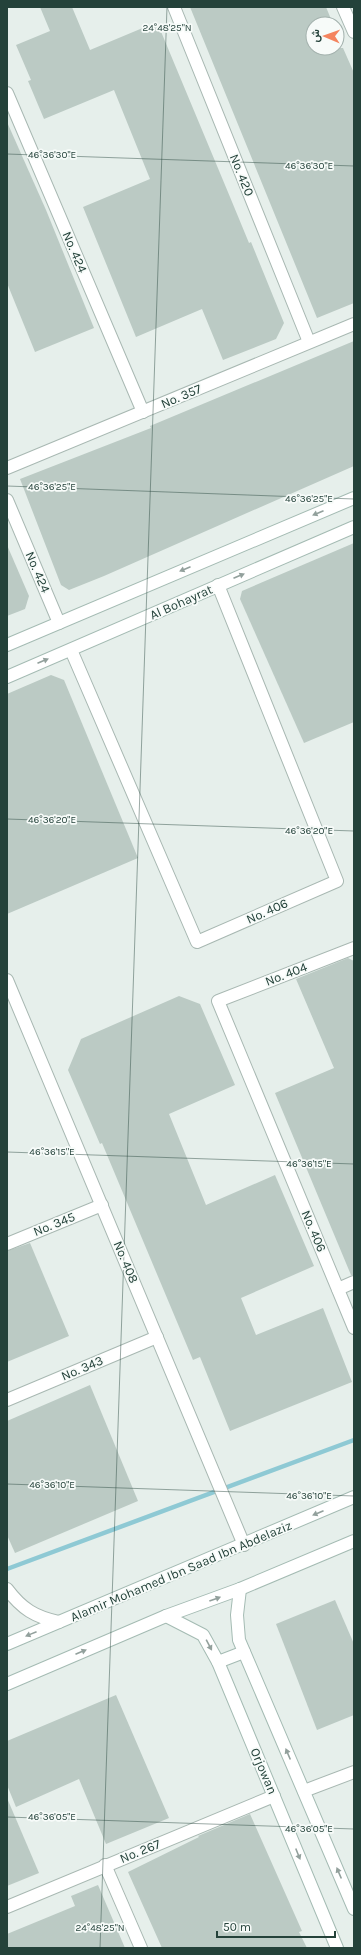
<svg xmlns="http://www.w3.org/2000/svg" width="361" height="1955" font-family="Karla,Vazirmatn,sans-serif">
<rect width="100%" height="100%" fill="#e6efeb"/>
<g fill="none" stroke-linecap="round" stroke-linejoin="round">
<path stroke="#8ec9d4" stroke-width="4.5" d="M 7,1569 L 354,1440"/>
</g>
<g fill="#bbcac4">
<path d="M 40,7 L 72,7 L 90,50 L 157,22 L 230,197 L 249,243 L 251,242 L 284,323 L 276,339 L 223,360 L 202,309 L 136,337 L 83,207 L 150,179 L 114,90 L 44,119 L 28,81 L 31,80 L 16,45 L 50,31 Z"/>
<path d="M 190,7 L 326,7 L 333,24 L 313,24 L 313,48 L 343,48 L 354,73 L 354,303 L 317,318 Z"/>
<path d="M 7,122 L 46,210 L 94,328 L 35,352 L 7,283 Z"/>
<path d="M 354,341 L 354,466 L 104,576 L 69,590 L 61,585 L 20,479 L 151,428 L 150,426 Z"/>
<path d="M 354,543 L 354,722 L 304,743 L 240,599 L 242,591 Z"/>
<path d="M 7,545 L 29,596 L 25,609 L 7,616 Z"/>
<path d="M 51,675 L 64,680 L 138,858 L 7,914 L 7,694 Z"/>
<path d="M 348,958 L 354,961 L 354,1275 L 351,1275 L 275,1093 L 334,1068 L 296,979 Z"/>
<path d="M 179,996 L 200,1004 L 235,1085 L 169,1114 L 206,1205 L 275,1175 L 314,1266 L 241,1298 L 256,1335 L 323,1308 L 352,1382 L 230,1431 L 200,1357 L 193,1360 L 102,1143 L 100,1144 L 68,1070 L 81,1039 Z"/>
<path d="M 30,1243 L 69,1336 L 7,1362 L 7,1251 Z"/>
<path d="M 90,1385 L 138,1501 L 15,1553 L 7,1535 L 7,1421 Z"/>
<path d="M 335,1600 L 354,1644 L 354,1715 L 317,1730 L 276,1624 Z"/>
<path d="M 116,1695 L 169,1818 L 106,1844 L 79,1779 L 16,1807 L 7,1785 L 7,1741 Z"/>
<path d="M 7,1798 L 39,1873 L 7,1886 Z"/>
<path d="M 250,1814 L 302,1931 L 299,1932 L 307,1948 L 162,1948 L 128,1872 L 199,1837 L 198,1836 Z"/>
<path d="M 98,1885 L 125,1948 L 7,1948 L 7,1934 L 75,1906 L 71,1896 Z"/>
</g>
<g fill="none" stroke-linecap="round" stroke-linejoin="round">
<g stroke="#a8b8b2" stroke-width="14">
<g id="street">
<path d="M 174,7 L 309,342"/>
<path d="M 343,7 L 354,32"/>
<path d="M 7,93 L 143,412"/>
<path d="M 7,468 L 354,324"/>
<path d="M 7,500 L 59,623"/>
<path d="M 71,650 L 197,942 L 337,881 L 218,585"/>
<path d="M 354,948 L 218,1001 L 354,1328"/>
<path d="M 7,980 L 244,1545"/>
<path d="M 7,1244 L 102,1205"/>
<path d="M 338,1289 L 354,1282"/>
<path d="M 7,1400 L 157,1337"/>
<path d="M 7,1589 C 22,1609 35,1617 59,1622"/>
<path d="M 304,1791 L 354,1772"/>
<path d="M 105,1865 L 141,1948"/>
<path d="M 7,1907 L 274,1796"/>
</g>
</g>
<g stroke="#a4bbb3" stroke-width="14">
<g id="secondary">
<path d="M 7,645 L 354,498"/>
<path d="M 7,677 L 354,527"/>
<path d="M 240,1589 L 237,1615 L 239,1640 L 354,1909"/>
<path d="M 166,1616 L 203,1635 L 218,1662 L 337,1948"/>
<path d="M 7,1644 L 354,1497"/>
<path d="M 218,1662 L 244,1652"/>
<path d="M 7,1684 L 166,1616 L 240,1589 L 354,1541"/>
</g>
</g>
<use href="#street" stroke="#fff" stroke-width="12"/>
<use href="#secondary" stroke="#fff" stroke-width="12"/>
</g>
<defs><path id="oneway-solid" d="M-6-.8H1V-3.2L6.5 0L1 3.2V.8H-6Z"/></defs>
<g fill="#92a09c">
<use href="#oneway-solid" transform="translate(318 513) rotate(157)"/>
<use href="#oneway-solid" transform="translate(185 569) rotate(157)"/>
<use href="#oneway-solid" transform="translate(239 576) rotate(-23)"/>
<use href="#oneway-solid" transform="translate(43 661) rotate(-23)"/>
<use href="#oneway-solid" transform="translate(318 1513) rotate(157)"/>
<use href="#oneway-solid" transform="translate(215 1599) rotate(-20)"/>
<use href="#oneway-solid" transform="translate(31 1634) rotate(158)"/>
<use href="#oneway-solid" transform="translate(209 1645) rotate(62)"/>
<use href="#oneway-solid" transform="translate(81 1652) rotate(-23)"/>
<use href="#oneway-solid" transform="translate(288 1754) rotate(-113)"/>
<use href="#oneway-solid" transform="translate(298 1854) rotate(68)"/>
<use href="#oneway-solid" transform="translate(339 1873) rotate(-113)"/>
</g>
<path fill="none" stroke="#24423a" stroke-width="1" stroke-opacity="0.45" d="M 7,154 L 354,166M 7,486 L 354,499M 7,819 L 354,831M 7,1152 L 354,1164M 7,1484 L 354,1496M 7,1817 L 354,1829M 100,1948 L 167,7"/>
<g text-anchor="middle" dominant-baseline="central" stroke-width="3.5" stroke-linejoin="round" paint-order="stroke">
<g font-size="13" fill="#24423a" stroke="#f7fbf9">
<text transform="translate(242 175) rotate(68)">No. 420</text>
<text transform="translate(75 252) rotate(67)">No. 424</text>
<text transform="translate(181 396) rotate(-23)">No. 357</text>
<text transform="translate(38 572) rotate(67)">No. 424</text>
<text transform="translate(181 602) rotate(-24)">Al Bohayrat</text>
<text transform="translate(267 911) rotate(-24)">No. 406</text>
<text transform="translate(286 974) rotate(-21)">No. 404</text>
<text transform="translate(54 1224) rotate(-22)">No. 345</text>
<text transform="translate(314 1231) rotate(67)">No. 406</text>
<text transform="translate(126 1262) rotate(67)">No. 408</text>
<text transform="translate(82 1368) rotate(-23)">No. 343</text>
<text transform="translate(181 1571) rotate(-23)">Alamir Mohamed Ibn Saad Ibn Abdelaziz</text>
<text transform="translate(264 1771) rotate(67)">Orjowan</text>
<text transform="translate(140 1851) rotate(-22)">No. 267</text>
</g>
</g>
<g font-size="10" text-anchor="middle" fill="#24423a" stroke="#f7fbf9" stroke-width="3.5" stroke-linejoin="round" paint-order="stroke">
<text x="167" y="31">24°48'25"N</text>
<text x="52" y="158">46°36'30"E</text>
<text x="309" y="169">46°36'30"E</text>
<text x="52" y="490">46°36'25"E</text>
<text x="309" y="502">46°36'25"E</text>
<text x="52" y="823">46°36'20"E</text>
<text x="309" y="834">46°36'20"E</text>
<text x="52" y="1155">46°36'15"E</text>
<text x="309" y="1167">46°36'15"E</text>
<text x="52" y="1488">46°36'10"E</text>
<text x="309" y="1499">46°36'10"E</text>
<text x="52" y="1820">46°36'05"E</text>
<text x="309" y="1832">46°36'05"E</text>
<text x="100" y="1931">24°48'25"N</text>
</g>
<rect width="361" height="1955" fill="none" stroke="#24423a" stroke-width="16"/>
<g transform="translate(325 36) rotate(272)"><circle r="19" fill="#f7fbf9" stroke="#a3b1ad"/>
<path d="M0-3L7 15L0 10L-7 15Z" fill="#f4845f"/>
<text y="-6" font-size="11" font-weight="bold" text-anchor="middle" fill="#24423a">ش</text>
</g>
<path d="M217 1931v6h118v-6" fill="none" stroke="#24423a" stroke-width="2"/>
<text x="223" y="1931" font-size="12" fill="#24423a" stroke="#f7fbf9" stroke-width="3" paint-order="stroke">50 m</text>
</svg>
